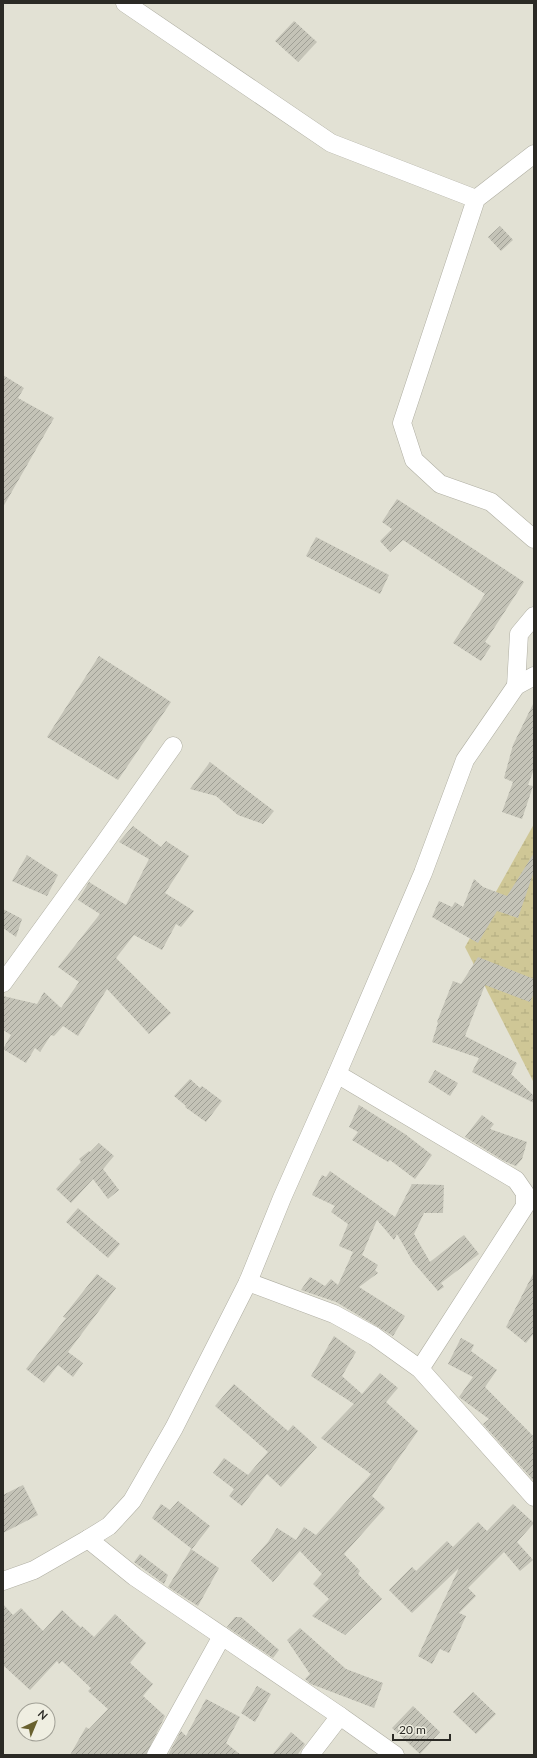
<svg xmlns="http://www.w3.org/2000/svg" width="537" height="1758" font-family="Lato,sans-serif">
<defs>
<pattern id="wetland-marsh" width="20" height="14" patternUnits="userSpaceOnUse"><rect width="20" height="14" fill="#cfc796"/><path d="M1 5h8M5 5V1M11 12h8M15 12V8" fill="none" stroke="#b2ab81"/></pattern>
<pattern id="building-hatch" width="6" height="6" patternUnits="userSpaceOnUse"><rect width="6" height="6" fill="#c4c3b7"/><path d="M-1 1l2-2M0 6l6-6M5 7l2-2" fill="none" stroke="#9f9f95"/></pattern>
</defs>
<rect width="100%" height="100%" fill="#e2e1d4"/>
<path fill="url(#wetland-marsh)" d="M 534,824 L 534,1083 L 465,947 Z"/>
<g fill="url(#building-hatch)">
<path d="M 294,21 L 317,42 L 298,62 L 275,41 Z"/>
<path d="M 500,226 L 513,240 L 501,251 L 488,237 Z"/>
<path d="M 3,375 L 24,388 L 18,398 L 54,418 L 3,507 Z"/>
<path d="M 397,499 L 524,582 L 485,642 L 491,646 L 481,661 L 453,643 L 485,594 L 403,540 L 390,552 L 380,541 L 392,529 L 382,522 Z"/>
<path d="M 316,537 L 389,575 L 380,594 L 306,556 Z"/>
<path d="M 99,656 L 171,702 L 118,780 L 47,737 Z"/>
<path d="M 534,702 L 534,769 L 528,785 L 533,786 L 522,819 L 502,812 L 513,782 L 504,778 L 513,745 Z"/>
<path d="M 210,762 L 274,811 L 263,824 L 238,815 L 216,796 L 190,789 Z"/>
<path d="M 133,826 L 161,847 L 166,841 L 189,856 L 165,893 L 194,911 L 181,927 L 176,924 L 162,950 L 134,935 L 116,958 L 171,1013 L 149,1034 L 107,989 L 78,1036 L 63,1026 L 54,1036 L 51,1035 L 40,1052 L 35,1048 L 26,1063 L 3,1049 L 11,1035 L 3,1030 L 3,996 L 37,1004 L 44,992 L 61,1008 L 79,982 L 58,967 L 100,914 L 78,900 L 89,882 L 126,905 L 149,859 L 119,842 Z"/>
<path d="M 534,853 L 534,871 L 518,918 L 497,911 L 478,943 L 432,917 L 439,901 L 452,907 L 455,902 L 463,907 L 474,879 L 483,887 L 507,896 Z"/>
<path d="M 27,855 L 58,875 L 47,896 L 12,881 Z"/>
<path d="M 3,909 L 22,919 L 16,937 L 3,928 Z"/>
<path d="M 478,957 L 534,979 L 534,993 L 530,1002 L 485,985 L 465,1036 L 517,1063 L 511,1074 L 534,1096 L 534,1103 L 472,1072 L 479,1058 L 432,1042 L 438,1023 L 437,1022 L 453,981 L 461,984 Z"/>
<path d="M 435,1070 L 458,1083 L 450,1096 L 428,1082 Z"/>
<path d="M 190,1079 L 200,1088 L 202,1086 L 222,1101 L 206,1122 L 185,1107 L 186,1106 L 174,1096 Z"/>
<path d="M 359,1105 L 405,1134 L 432,1155 L 415,1179 L 390,1160 L 388,1162 L 352,1140 L 358,1132 L 349,1127 Z"/>
<path d="M 482,1115 L 494,1124 L 490,1129 L 527,1142 L 522,1159 L 516,1166 L 504,1161 L 465,1137 Z"/>
<path d="M 99,1143 L 114,1156 L 103,1169 L 119,1190 L 108,1199 L 93,1179 L 71,1203 L 56,1189 L 81,1162 L 79,1159 L 89,1151 L 90,1152 Z"/>
<path d="M 330,1171 L 395,1217 L 412,1184 L 444,1185 L 443,1213 L 424,1213 L 414,1234 L 430,1262 L 464,1235 L 479,1254 L 441,1283 L 444,1287 L 438,1291 L 413,1262 L 397,1234 L 394,1240 L 377,1220 L 362,1255 L 378,1265 L 375,1270 L 378,1273 L 359,1287 L 405,1316 L 393,1336 L 336,1302 L 301,1290 L 310,1277 L 325,1286 L 331,1279 L 338,1285 L 353,1252 L 339,1246 L 348,1224 L 331,1212 L 335,1206 L 312,1195 L 322,1175 L 326,1177 Z"/>
<path d="M 78,1208 L 120,1244 L 108,1258 L 66,1222 Z"/>
<path d="M 534,1272 L 534,1333 L 526,1343 L 506,1327 Z"/>
<path d="M 97,1274 L 116,1288 L 68,1352 L 83,1363 L 73,1377 L 58,1365 L 44,1383 L 26,1369 L 66,1318 L 63,1317 Z"/>
<path d="M 334,1336 L 356,1352 L 342,1376 L 362,1394 L 380,1373 L 398,1388 L 386,1402 L 418,1431 L 372,1496 L 385,1508 L 344,1554 L 360,1571 L 358,1574 L 382,1599 L 345,1635 L 312,1616 L 329,1599 L 313,1584 L 322,1574 L 300,1551 L 273,1582 L 251,1561 L 268,1542 L 277,1528 L 296,1540 L 304,1527 L 316,1535 L 371,1474 L 321,1438 L 354,1404 L 311,1376 Z"/>
<path d="M 461,1338 L 474,1345 L 471,1351 L 497,1370 L 485,1387 L 534,1437 L 534,1481 L 483,1424 L 489,1419 L 459,1397 L 473,1377 L 448,1364 Z"/>
<path d="M 234,1384 L 288,1431 L 293,1425 L 317,1447 L 281,1487 L 267,1474 L 242,1506 L 229,1496 L 234,1489 L 213,1473 L 224,1458 L 248,1475 L 268,1452 L 215,1406 Z"/>
<path d="M 23,1485 L 38,1515 L 3,1533 L 3,1495 Z"/>
<path d="M 178,1501 L 210,1526 L 192,1549 L 152,1518 L 161,1504 L 170,1510 Z"/>
<path d="M 513,1504 L 534,1523 L 517,1542 L 533,1560 L 520,1571 L 504,1552 L 468,1588 L 476,1596 L 459,1613 L 466,1616 L 449,1653 L 440,1649 L 432,1664 L 418,1656 L 459,1568 L 412,1613 L 389,1590 L 412,1567 L 416,1571 L 447,1541 L 453,1547 L 478,1522 L 487,1531 Z"/>
<path d="M 191,1549 L 219,1568 L 198,1606 L 168,1587 Z"/>
<path d="M 140,1554 L 168,1575 L 164,1584 L 134,1562 Z"/>
<path d="M 3,1604 L 13,1615 L 21,1608 L 43,1631 L 62,1610 L 81,1628 L 82,1626 L 94,1637 L 115,1614 L 146,1643 L 130,1663 L 153,1684 L 143,1696 L 165,1716 L 146,1755 L 70,1755 L 86,1727 L 89,1729 L 108,1709 L 88,1691 L 91,1688 L 62,1661 L 59,1664 L 57,1661 L 30,1690 L 3,1665 Z"/>
<path d="M 235,1617 L 241,1617 L 279,1650 L 273,1658 L 227,1627 Z"/>
<path d="M 300,1628 L 346,1669 L 383,1683 L 374,1708 L 311,1684 L 305,1679 L 310,1674 L 287,1640 Z"/>
<path d="M 257,1686 L 271,1694 L 255,1722 L 241,1713 Z"/>
<path d="M 473,1692 L 496,1714 L 476,1734 L 453,1712 Z"/>
<path d="M 206,1699 L 240,1717 L 226,1743 L 241,1755 L 168,1755 L 181,1731 L 186,1736 Z"/>
<path d="M 413,1706 L 440,1732 L 420,1754 L 392,1728 Z"/>
<path d="M 291,1732 L 305,1744 L 301,1750 L 297,1755 L 272,1755 Z"/>
</g>
<g fill="none" stroke-linecap="round" stroke-linejoin="round">
<g stroke="#b0afa3" stroke-width="19">
<g id="minor">
<path d="M 125,3 L 331,143 L 476,199"/>
<path d="M 534,154 L 476,199 L 402,423 L 414,460 L 440,484 L 491,502 L 534,539"/>
<path d="M 516,686 L 519,634 L 534,616"/>
<path d="M 3,983 L 103,845 L 173,746"/>
<path d="M 337,1074 L 516,1180 L 525,1193 L 525,1206 L 420,1369"/>
<path d="M 248,1282 L 334,1314 L 374,1336 L 420,1369 L 534,1497"/>
<path d="M 88,1539 L 135,1577 L 340,1716 L 310,1755"/>
<path d="M 3,1581 L 34,1570 L 88,1539 L 109,1526 L 132,1501 L 174,1428 L 248,1282 L 282,1198 L 337,1074 L 423,873 L 465,760 L 516,686 L 534,676"/>
<path d="M 340,1716 L 395,1755"/>
<path d="M 156,1755 L 222,1636"/>
</g>
</g>
<use href="#minor" stroke="#fff" stroke-width="18"/>
</g>
<rect width="537" height="1758" fill="none" stroke="#2b2a25" stroke-width="8"/>
<g transform="translate(36 1722) rotate(44)"><circle r="19" fill="#efeee1" stroke="#a1a096"/>
<path d="M0-3L7 15L0 10L-7 15Z" fill="#69612e"/>
<text y="-6" font-size="11" font-weight="bold" text-anchor="middle" fill="#2b2a25">N</text>
</g>
<path d="M393 1734v6h57v-6" fill="none" stroke="#2b2a25" stroke-width="2"/>
<text x="399" y="1734" font-size="12" fill="#2b2a25" stroke="#efeee1" stroke-width="3" paint-order="stroke">20 m</text>
</svg>
